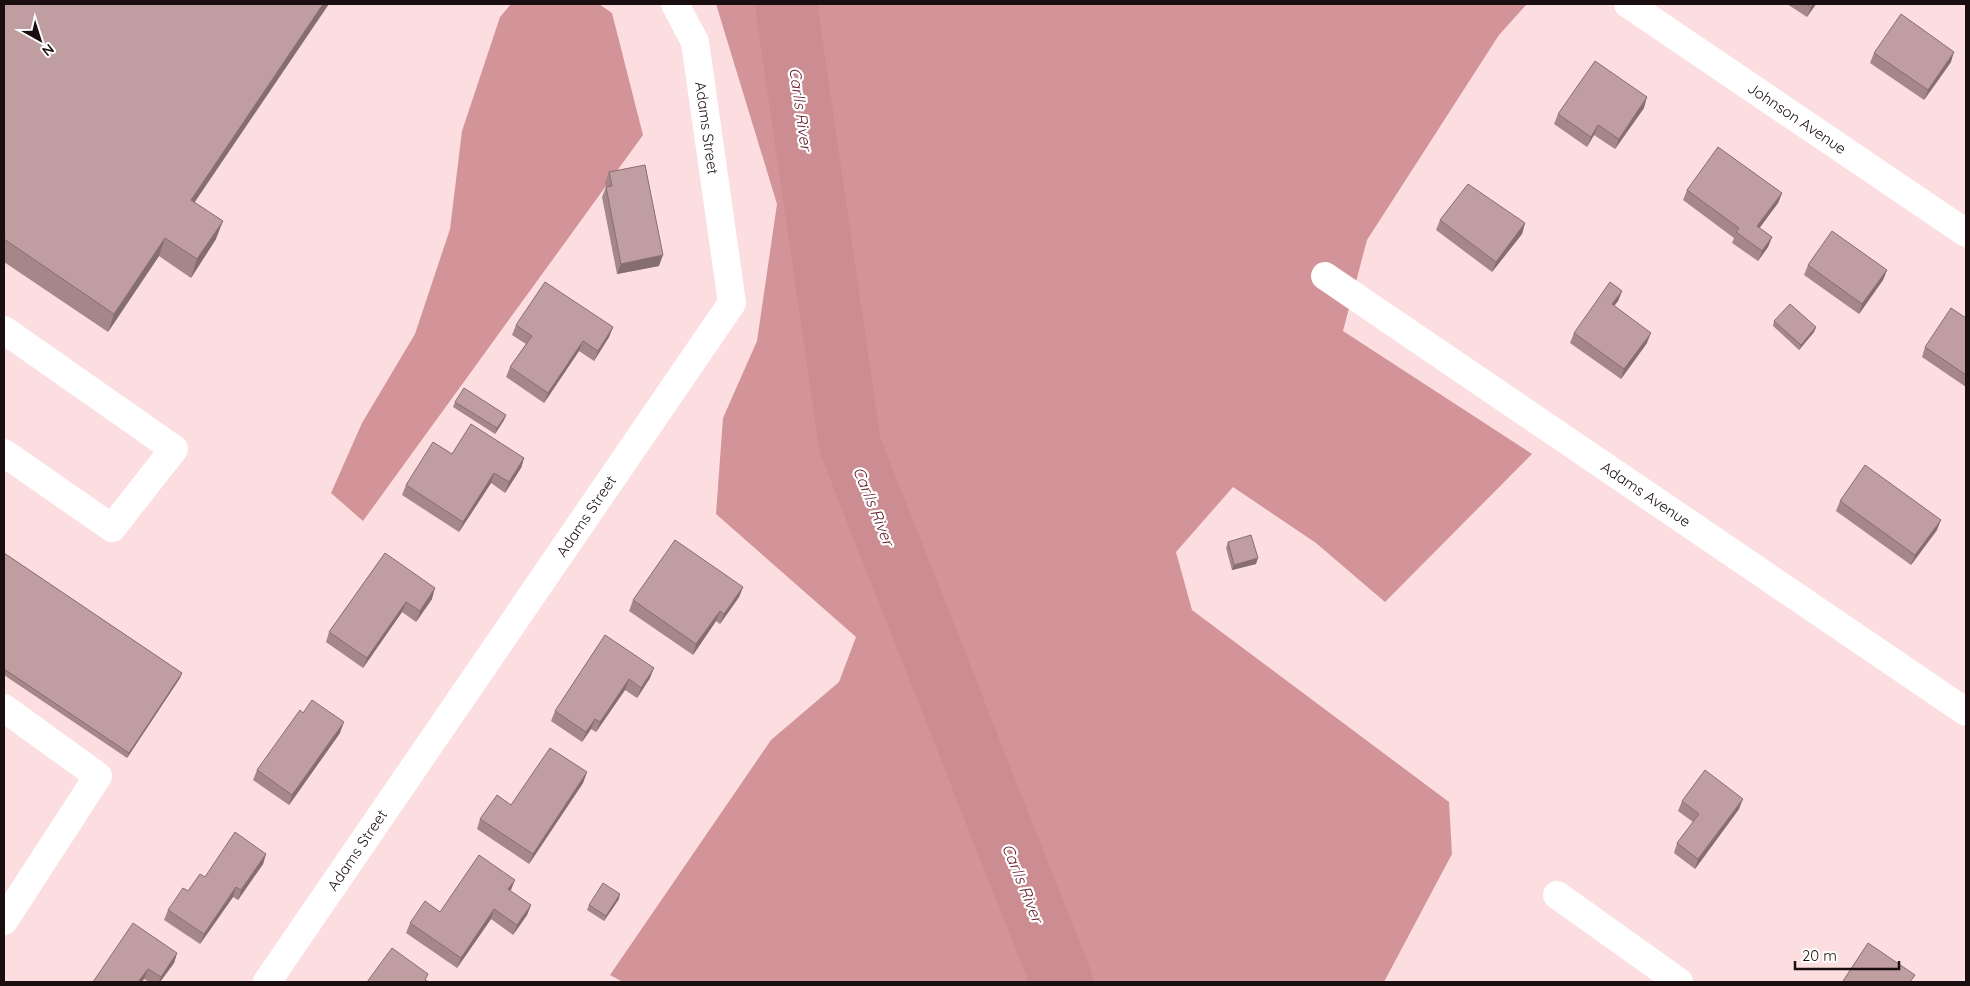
<svg xmlns="http://www.w3.org/2000/svg" width="1970" height="986" font-family="Quicksand,sans-serif">
<rect width="100%" height="100%" fill="#fcdee0"/>
<g fill="#d39499">
<path d="M 511,4 L 599,4 L 612,13 L 643,135 L 363,521 L 331,493 L 362,423 L 415,334 L 450,229 L 462,131 L 500,17 Z"/>
<path d="M 716,4 L 1527,4 L 1499,35 L 1367,240 L 1343,331 L 1532,454 L 1385,602 L 1316,543 L 1233,487 L 1176,552 L 1192,610 L 1449,802 L 1452,854 L 1384,982 L 623,982 L 610,975 L 771,740 L 839,682 L 856,637 L 716,514 L 723,418 L 757,341 L 777,204 Z"/>
</g>
<g fill="none" stroke-linecap="round" stroke-linejoin="round">
<path stroke="#cb8c92" stroke-width="62" d="M 786,4 L 850,445 L 1062,982"/>
<g stroke="#fff" stroke-width="28">
<path d="M 1628,4 L 1966,233"/>
<path d="M 1325,276 L 1966,712"/>
<path d="M 4,330 L 174,449 L 112,528 L 4,453"/>
<path d="M 4,708 L 98,776 L 4,921"/>
<path d="M 1557,895 L 1679,982"/>
<path d="M 267,982 L 732,303 L 695,42 L 675,4"/>
</g>
</g>
<g fill="#a5878a">
<path d="M 4,4 L 195,202 L 216,239 L 191,278 L 159,256 L 108,332 L 4,262 Z"/>
<path d="M 1787,4 L 1816,4 L 1807,17 Z"/>
<path d="M 1874,53 L 1951,62 L 1924,100 L 1870,63 Z"/>
<path d="M 1644,108 L 1615,149 L 1594,135 L 1587,147 L 1554,124 L 1558,114 Z"/>
<path d="M 609,172 L 659,266 L 617,274 L 602,197 L 606,187 L 605,182 Z"/>
<path d="M 1687,190 L 1782,193 L 1778,203 L 1759,228 L 1772,237 L 1768,247 L 1758,261 L 1732,243 L 1734,238 L 1683,200 Z"/>
<path d="M 1440,220 L 1525,223 L 1522,234 L 1492,272 L 1436,230 Z"/>
<path d="M 1808,265 L 1887,270 L 1883,280 L 1859,314 L 1804,275 Z"/>
<path d="M 1622,291 L 1618,301 L 1614,306 L 1647,343 L 1621,379 L 1570,343 L 1574,333 Z"/>
<path d="M 1966,318 L 1966,387 L 1922,357 L 1925,347 Z"/>
<path d="M 1774,321 L 1816,327 L 1814,332 L 1799,350 L 1773,326 Z"/>
<path d="M 516,325 L 613,327 L 609,337 L 594,361 L 579,351 L 544,403 L 506,377 L 510,367 L 526,344 L 512,335 Z"/>
<path d="M 455,402 L 506,415 L 504,420 L 495,434 L 453,407 Z"/>
<path d="M 452,454 L 524,458 L 521,468 L 505,493 L 491,483 L 459,532 L 402,495 L 406,485 Z"/>
<path d="M 1840,501 L 1937,530 L 1911,565 L 1836,511 Z"/>
<path d="M 1228,542 L 1256,564 L 1232,570 L 1226,548 Z"/>
<path d="M 4,553 L 182,673 L 180,678 L 127,758 L 4,675 Z"/>
<path d="M 385,553 L 432,599 L 416,622 L 402,612 L 363,668 L 326,642 L 329,632 Z"/>
<path d="M 743,587 L 739,597 L 720,624 L 716,621 L 693,655 L 629,611 L 633,600 Z"/>
<path d="M 605,635 L 650,678 L 637,698 L 625,690 L 596,732 L 591,729 L 582,742 L 551,721 L 555,711 Z"/>
<path d="M 303,713 L 340,733 L 289,805 L 253,780 L 257,770 Z"/>
<path d="M 587,772 L 583,783 L 529,864 L 477,829 L 480,819 Z"/>
<path d="M 1682,801 L 1739,809 L 1695,869 L 1674,853 L 1677,843 L 1693,822 L 1678,811 Z"/>
<path d="M 266,854 L 263,864 L 238,900 L 233,897 L 200,944 L 164,920 L 168,910 L 205,877 Z"/>
<path d="M 510,891 L 531,905 L 527,915 L 513,935 L 491,919 L 457,968 L 406,933 L 410,923 L 440,912 Z"/>
<path d="M 619,899 L 604,921 L 587,910 L 589,905 Z"/>
<path d="M 177,953 L 174,963 L 160,982 L 149,982 L 144,979 L 93,982 Z"/>
</g>
<g fill="#866e70">
<path d="M 323,4 L 329,4 L 184,218 L 191,200 Z"/>
<path d="M 1813,4 L 1816,4 L 1807,17 L 1811,7 Z"/>
<path d="M 1954,52 L 1951,62 L 1924,100 L 1928,90 Z"/>
<path d="M 1647,97 L 1644,108 L 1615,149 L 1619,139 Z"/>
<path d="M 1598,125 L 1594,135 L 1587,147 L 1591,137 Z"/>
<path d="M 1782,193 L 1778,203 L 1753,237 L 1757,226 Z"/>
<path d="M 223,221 L 216,239 L 191,278 L 197,259 Z"/>
<path d="M 1525,223 L 1522,234 L 1492,272 L 1496,262 Z"/>
<path d="M 1772,237 L 1768,247 L 1758,261 L 1762,251 Z"/>
<path d="M 165,238 L 159,256 L 108,332 L 114,314 Z"/>
<path d="M 663,255 L 659,266 L 617,274 L 621,264 Z"/>
<path d="M 1887,270 L 1883,280 L 1859,314 L 1862,304 Z"/>
<path d="M 1622,291 L 1618,301 L 1608,314 L 1612,304 Z"/>
<path d="M 613,327 L 609,337 L 594,361 L 598,351 Z"/>
<path d="M 1816,327 L 1814,332 L 1799,350 L 1801,345 Z"/>
<path d="M 1651,333 L 1647,343 L 1621,379 L 1624,369 Z"/>
<path d="M 583,341 L 579,351 L 544,403 L 548,393 Z"/>
<path d="M 506,415 L 504,420 L 495,434 L 497,428 Z"/>
<path d="M 524,458 L 521,468 L 505,493 L 509,482 Z"/>
<path d="M 494,473 L 491,483 L 459,532 L 463,522 Z"/>
<path d="M 1941,520 L 1937,530 L 1911,565 L 1915,555 Z"/>
<path d="M 1258,558 L 1256,564 L 1232,570 L 1234,565 Z"/>
<path d="M 743,587 L 739,597 L 720,624 L 724,614 Z"/>
<path d="M 435,588 L 432,599 L 416,622 L 420,611 Z"/>
<path d="M 406,602 L 402,612 L 363,668 L 367,658 Z"/>
<path d="M 720,611 L 716,621 L 693,655 L 696,644 Z"/>
<path d="M 654,668 L 650,678 L 637,698 L 641,688 Z"/>
<path d="M 182,673 L 180,678 L 127,758 L 129,753 Z"/>
<path d="M 629,679 L 625,690 L 596,732 L 600,722 Z"/>
<path d="M 595,719 L 591,729 L 582,742 L 586,732 Z"/>
<path d="M 344,722 L 340,733 L 289,805 L 292,795 Z"/>
<path d="M 587,772 L 583,783 L 529,864 L 533,854 Z"/>
<path d="M 1743,799 L 1739,809 L 1695,869 L 1698,859 Z"/>
<path d="M 266,854 L 263,864 L 238,900 L 241,890 Z"/>
<path d="M 515,880 L 511,890 L 505,899 L 508,889 Z"/>
<path d="M 236,887 L 233,897 L 200,944 L 204,934 Z"/>
<path d="M 620,894 L 619,899 L 604,921 L 606,916 Z"/>
<path d="M 531,905 L 527,915 L 513,935 L 517,925 Z"/>
<path d="M 494,909 L 491,919 L 457,968 L 461,958 Z"/>
<path d="M 177,953 L 174,963 L 160,982 L 159,982 L 161,977 Z"/>
<path d="M 148,969 L 144,979 L 142,982 L 138,982 Z"/>
</g>
<g fill="#c09da0" stroke="#866e70">
<path d="M 4,4 L 323,4 L 191,200 L 223,221 L 197,259 L 165,238 L 114,314 L 4,239 Z"/>
<path d="M 1806,4 L 1813,4 L 1811,7 Z"/>
<path d="M 1901,14 L 1954,52 L 1928,90 L 1874,53 Z"/>
<path d="M 1595,61 L 1647,97 L 1619,139 L 1598,125 L 1591,137 L 1558,114 Z"/>
<path d="M 1718,147 L 1782,193 L 1757,226 L 1772,237 L 1762,251 L 1736,232 L 1739,228 L 1687,190 Z"/>
<path d="M 645,165 L 663,255 L 621,264 L 606,187 L 612,186 L 609,172 Z"/>
<path d="M 1468,184 L 1525,223 L 1496,262 L 1440,220 Z"/>
<path d="M 1832,231 L 1887,270 L 1862,304 L 1808,265 Z"/>
<path d="M 545,282 L 613,327 L 598,351 L 583,341 L 548,393 L 510,367 L 532,336 L 516,325 Z"/>
<path d="M 1610,282 L 1622,291 L 1612,304 L 1651,333 L 1624,369 L 1574,333 Z"/>
<path d="M 1790,304 L 1816,327 L 1801,345 L 1774,321 Z"/>
<path d="M 1951,308 L 1966,318 L 1966,375 L 1925,347 Z"/>
<path d="M 464,388 L 506,415 L 497,428 L 455,402 Z"/>
<path d="M 471,424 L 524,458 L 509,482 L 494,473 L 463,522 L 406,485 L 433,442 L 452,454 Z"/>
<path d="M 1865,465 L 1941,520 L 1915,555 L 1840,501 Z"/>
<path d="M 1251,535 L 1258,558 L 1234,565 L 1228,542 Z"/>
<path d="M 675,540 L 743,587 L 724,614 L 720,611 L 696,644 L 633,600 Z"/>
<path d="M 4,553 L 182,673 L 129,753 L 4,669 Z"/>
<path d="M 385,553 L 435,588 L 420,611 L 406,602 L 367,658 L 329,632 Z"/>
<path d="M 605,635 L 654,668 L 641,688 L 629,679 L 600,722 L 595,719 L 586,732 L 555,711 Z"/>
<path d="M 312,700 L 344,722 L 292,795 L 257,770 L 300,710 L 303,713 Z"/>
<path d="M 550,748 L 587,772 L 533,854 L 480,819 L 497,795 L 511,805 Z"/>
<path d="M 1705,770 L 1743,799 L 1698,859 L 1677,843 L 1699,814 L 1682,801 Z"/>
<path d="M 235,832 L 266,854 L 241,890 L 236,887 L 204,934 L 168,910 L 183,888 L 188,891 L 200,874 L 205,877 Z"/>
<path d="M 479,855 L 515,880 L 508,889 L 531,905 L 517,925 L 494,909 L 461,958 L 410,923 L 425,901 L 440,912 Z"/>
<path d="M 603,883 L 620,894 L 606,916 L 589,905 Z"/>
<path d="M 133,923 L 177,953 L 161,977 L 148,969 L 138,982 L 93,982 Z"/>
<path d="M 1868,943 L 1915,975 L 1910,982 L 1845,982 L 1843,981 Z"/>
<path d="M 392,948 L 428,974 L 425,980 L 429,982 L 367,982 Z"/>
</g>
<g text-anchor="middle" dominant-baseline="central" stroke-width="4.5" stroke-linejoin="round" paint-order="stroke">
<g font-size="15" fill="#1b0e10" stroke="#fff">
<text transform="translate(1797 118) rotate(34)">Johnson Avenue</text>
<text transform="translate(707 128) rotate(82)">Adams Street</text>
<text transform="translate(1646 494) rotate(34)">Adams Avenue</text>
<text transform="translate(586 516) rotate(-56)">Adams Street</text>
<text transform="translate(357 850) rotate(-56)">Adams Street</text>
</g>
<g font-size="16" font-style="italic" fill="#6a202e" stroke="#fff">
<text transform="translate(801 109) rotate(82)">Carlls River</text>
<text transform="translate(874 506) rotate(68)">Carlls River</text>
<text transform="translate(1023 883) rotate(68)">Carlls River</text>
</g>
</g>
<rect width="1970" height="986" fill="none" stroke="#1b0e10" stroke-width="10"/>
<g transform="translate(40 40) rotate(141)" stroke="#ffffff" stroke-width="4" paint-order="stroke">
<path d="M0-4L9 19L0 12L-9 19Z" fill="#1b0e10"/>
<text y="-8" font-size="14" font-weight="bold" text-anchor="middle" fill="#1b0e10">N</text>
</g>
<path d="M1795 961v8h104v-8" fill="none" stroke="#1b0e10" stroke-width="2.5"/>
<text x="1802" y="961" font-size="15" fill="#1b0e10" stroke="#ffffff" stroke-width="4" paint-order="stroke">20 m</text>
</svg>
